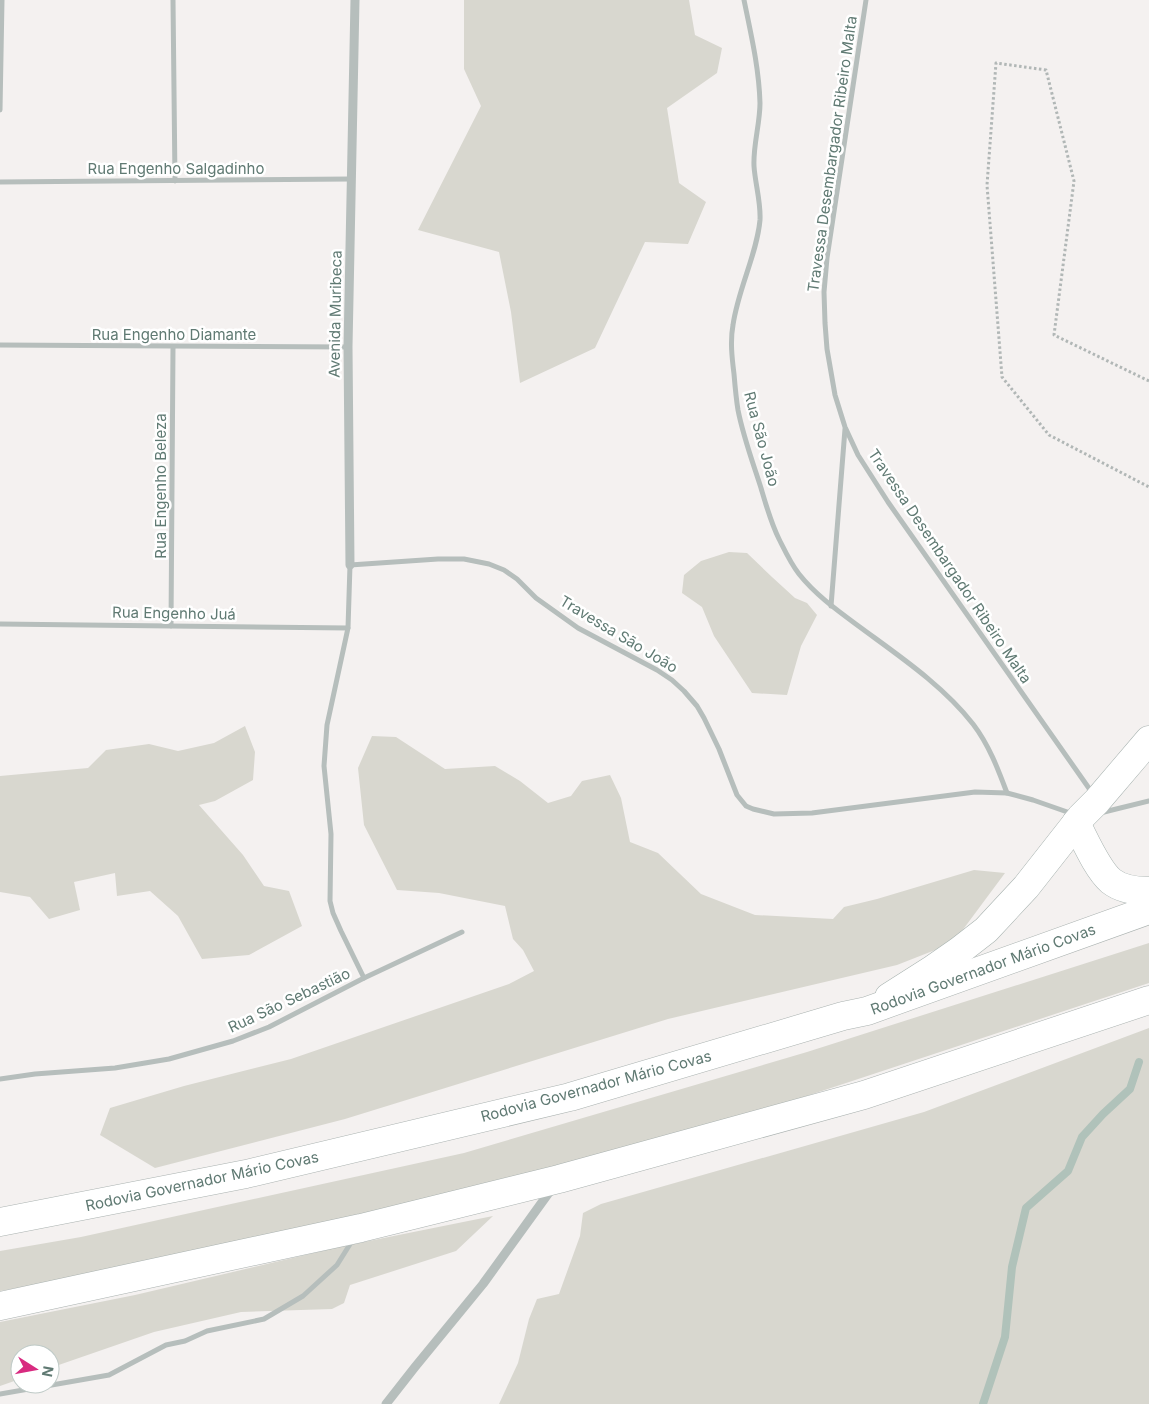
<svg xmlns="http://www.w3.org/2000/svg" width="1149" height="1404" font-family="Inter,sans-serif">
<rect width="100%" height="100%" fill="#f4f1f0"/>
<g fill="#d8d7cf">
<path d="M 464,0 L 689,0 L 695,35 L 722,48 L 717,73 L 667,108 L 679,183 L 706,202 L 688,244 L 645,242 L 595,348 L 520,383 L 511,312 L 499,252 L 418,230 L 481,106 L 464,69 Z"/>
<path d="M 729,552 L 747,553 L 772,577 L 795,598 L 807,603 L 817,615 L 801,646 L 787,695 L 752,693 L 714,636 L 702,607 L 682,593 L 684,575 L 701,561 Z"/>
<path d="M 245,726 L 255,752 L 253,780 L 215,801 L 199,805 L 243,855 L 264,886 L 289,891 L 302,926 L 249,955 L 202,959 L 178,916 L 150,891 L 117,896 L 115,873 L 74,882 L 80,910 L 49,919 L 30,897 L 0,892 L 0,776 L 88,768 L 106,750 L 149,744 L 178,751 L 214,743 Z"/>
<path d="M 372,736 L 396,737 L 445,769 L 495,766 L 520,781 L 548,803 L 571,796 L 582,781 L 610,775 L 621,798 L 630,842 L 658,853 L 701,894 L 755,915 L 833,919 L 844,907 L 877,899 L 974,870 L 1005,873 L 953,943 L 897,965 L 668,1019 L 345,1119 L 155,1168 L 100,1135 L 110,1108 L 184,1086 L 291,1059 L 509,984 L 534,971 L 523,950 L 513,939 L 505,906 L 439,893 L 397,890 L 364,825 L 358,768 Z"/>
<path d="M 1149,943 L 1149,983 L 555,1179 L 244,1248 L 0,1291 L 0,1251 L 81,1237 L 464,1153 L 807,1052 Z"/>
<path d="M 1149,1028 L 1149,1404 L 499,1404 L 518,1363 L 529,1319 L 537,1299 L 559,1294 L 580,1236 L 583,1213 L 601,1204 L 924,1112 Z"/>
<path d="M 493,1216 L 456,1251 L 350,1285 L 344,1303 L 332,1309 L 241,1312 L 154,1332 L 50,1368 L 50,1354 L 20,1354 L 20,1379 L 0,1386 L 0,1322 L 135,1295 L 339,1247 Z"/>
</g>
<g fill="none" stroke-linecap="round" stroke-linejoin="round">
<path stroke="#b0c2ba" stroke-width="8" d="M 983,1404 L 1005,1337 L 1012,1267 L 1026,1208 L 1068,1171 L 1082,1137 L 1103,1114 L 1130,1089 L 1139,1062"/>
<g stroke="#a8b3b0" stroke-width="29">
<g id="secondary">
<path d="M 1076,823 C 1085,840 1097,869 1111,881 C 1121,889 1137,891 1149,891"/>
<path d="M 889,997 L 933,969 L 959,951 L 986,930 L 1026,887 L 1081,817 L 1097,801 L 1149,740"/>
</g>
</g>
<g stroke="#aab2b0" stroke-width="29">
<g id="trunk">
<path d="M 0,1222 L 246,1174 L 570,1097 L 843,1016 L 867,1011 L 1149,910"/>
<path d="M 0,1306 L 361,1228 L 559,1179 L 864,1095 L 1149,1000"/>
</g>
</g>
<path stroke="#b1b7b6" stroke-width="3" stroke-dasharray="2.5 2.5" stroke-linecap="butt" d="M 1149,381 L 1054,335 L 1074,181 L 1046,70 L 996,63 L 987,185 L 1002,377 L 1049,435 L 1149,487"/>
<g stroke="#b6bebc" stroke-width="5">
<path d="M 173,0 L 175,181"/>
<path d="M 744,0 C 751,34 759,68 760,103 C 760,124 753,145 754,166 C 755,183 761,202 760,220 C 757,254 738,289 733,325 C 730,341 732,358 734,374 C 735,386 736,398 738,410 C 743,436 753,463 761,488 C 766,505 771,523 779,539 C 785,551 791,564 799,574 C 818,598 844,615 868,633 C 905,660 945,688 973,724 C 989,745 998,769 1007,793"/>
<path d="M 866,0 L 827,258 L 824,292 L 825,323 L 827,349 L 835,395 L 845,427 L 858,455 L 888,502 L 1093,794"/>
<path d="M 0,110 L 2,0"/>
<path d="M 0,182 L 351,179"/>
<path d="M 0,345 L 348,347"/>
<path d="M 831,606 L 845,429"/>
<path d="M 0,624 L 348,628"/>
<path d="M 171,626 L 173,347"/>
<path d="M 1100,813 L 1149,801"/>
<path d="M 364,978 L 341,931 L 333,913 L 330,901 L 331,834 L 324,766 L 327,725 L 348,628 L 350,565 L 438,559 L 464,559 L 489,564 L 504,570 L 517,579 L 536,598 L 578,628 L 657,670 L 672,680 L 684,691 L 697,706 L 704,718 L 719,749 L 737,795 L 746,806 L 753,809 L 774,814 L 812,813 L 975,792 L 1007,793 L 1033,800 L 1073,814"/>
<path d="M 0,1079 L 35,1074 L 115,1068 L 169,1059 L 233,1041 L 269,1027 L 364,978 L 462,932"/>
<path d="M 0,1394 L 109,1375 L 166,1345 L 185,1341 L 207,1331 L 264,1319 L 303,1296 L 337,1265 L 352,1241"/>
</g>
<g stroke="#b6bebc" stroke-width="9">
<path d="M 350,565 L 348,347 L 355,0"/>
<path d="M 386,1404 L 415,1367 L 483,1284 L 553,1187"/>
</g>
<use href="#secondary" stroke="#fff" stroke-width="28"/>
<use href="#trunk" stroke="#fff" stroke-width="28"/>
</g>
<g text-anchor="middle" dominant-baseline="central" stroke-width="5" stroke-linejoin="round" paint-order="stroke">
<g font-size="15" fill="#607a73" stroke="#fff">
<text transform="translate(832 154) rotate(-82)">Travessa Desembargador Ribeiro Malta</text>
<text x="176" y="168">Rua Engenho Salgadinho</text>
<text transform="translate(335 314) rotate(-89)">Avenida Muribeca</text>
<text x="174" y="334">Rua Engenho Diamante</text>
<text transform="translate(762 439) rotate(75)">Rua São João</text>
<text transform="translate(160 486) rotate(-90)">Rua Engenho Beleza</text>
<text transform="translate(950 566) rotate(56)">Travessa Desembargador Ribeiro Malta</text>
<text transform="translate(174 613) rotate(1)">Rua Engenho Juá</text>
<text transform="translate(619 634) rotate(31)">Travessa São João</text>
<text transform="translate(983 969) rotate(-20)">Rodovia Governador Mário Covas</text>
<text transform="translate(289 1000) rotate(-25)">Rua São Sebastião</text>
<text transform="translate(596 1086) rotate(-15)">Rodovia Governador Mário Covas</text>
<text transform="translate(202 1181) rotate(-12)">Rodovia Governador Mário Covas</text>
</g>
</g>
<g transform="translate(35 1369) rotate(101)"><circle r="24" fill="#ffffff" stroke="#bfcac7"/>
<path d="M0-4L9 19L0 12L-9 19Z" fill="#d82b80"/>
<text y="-8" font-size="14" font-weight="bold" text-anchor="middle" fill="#607a73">N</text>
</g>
</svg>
